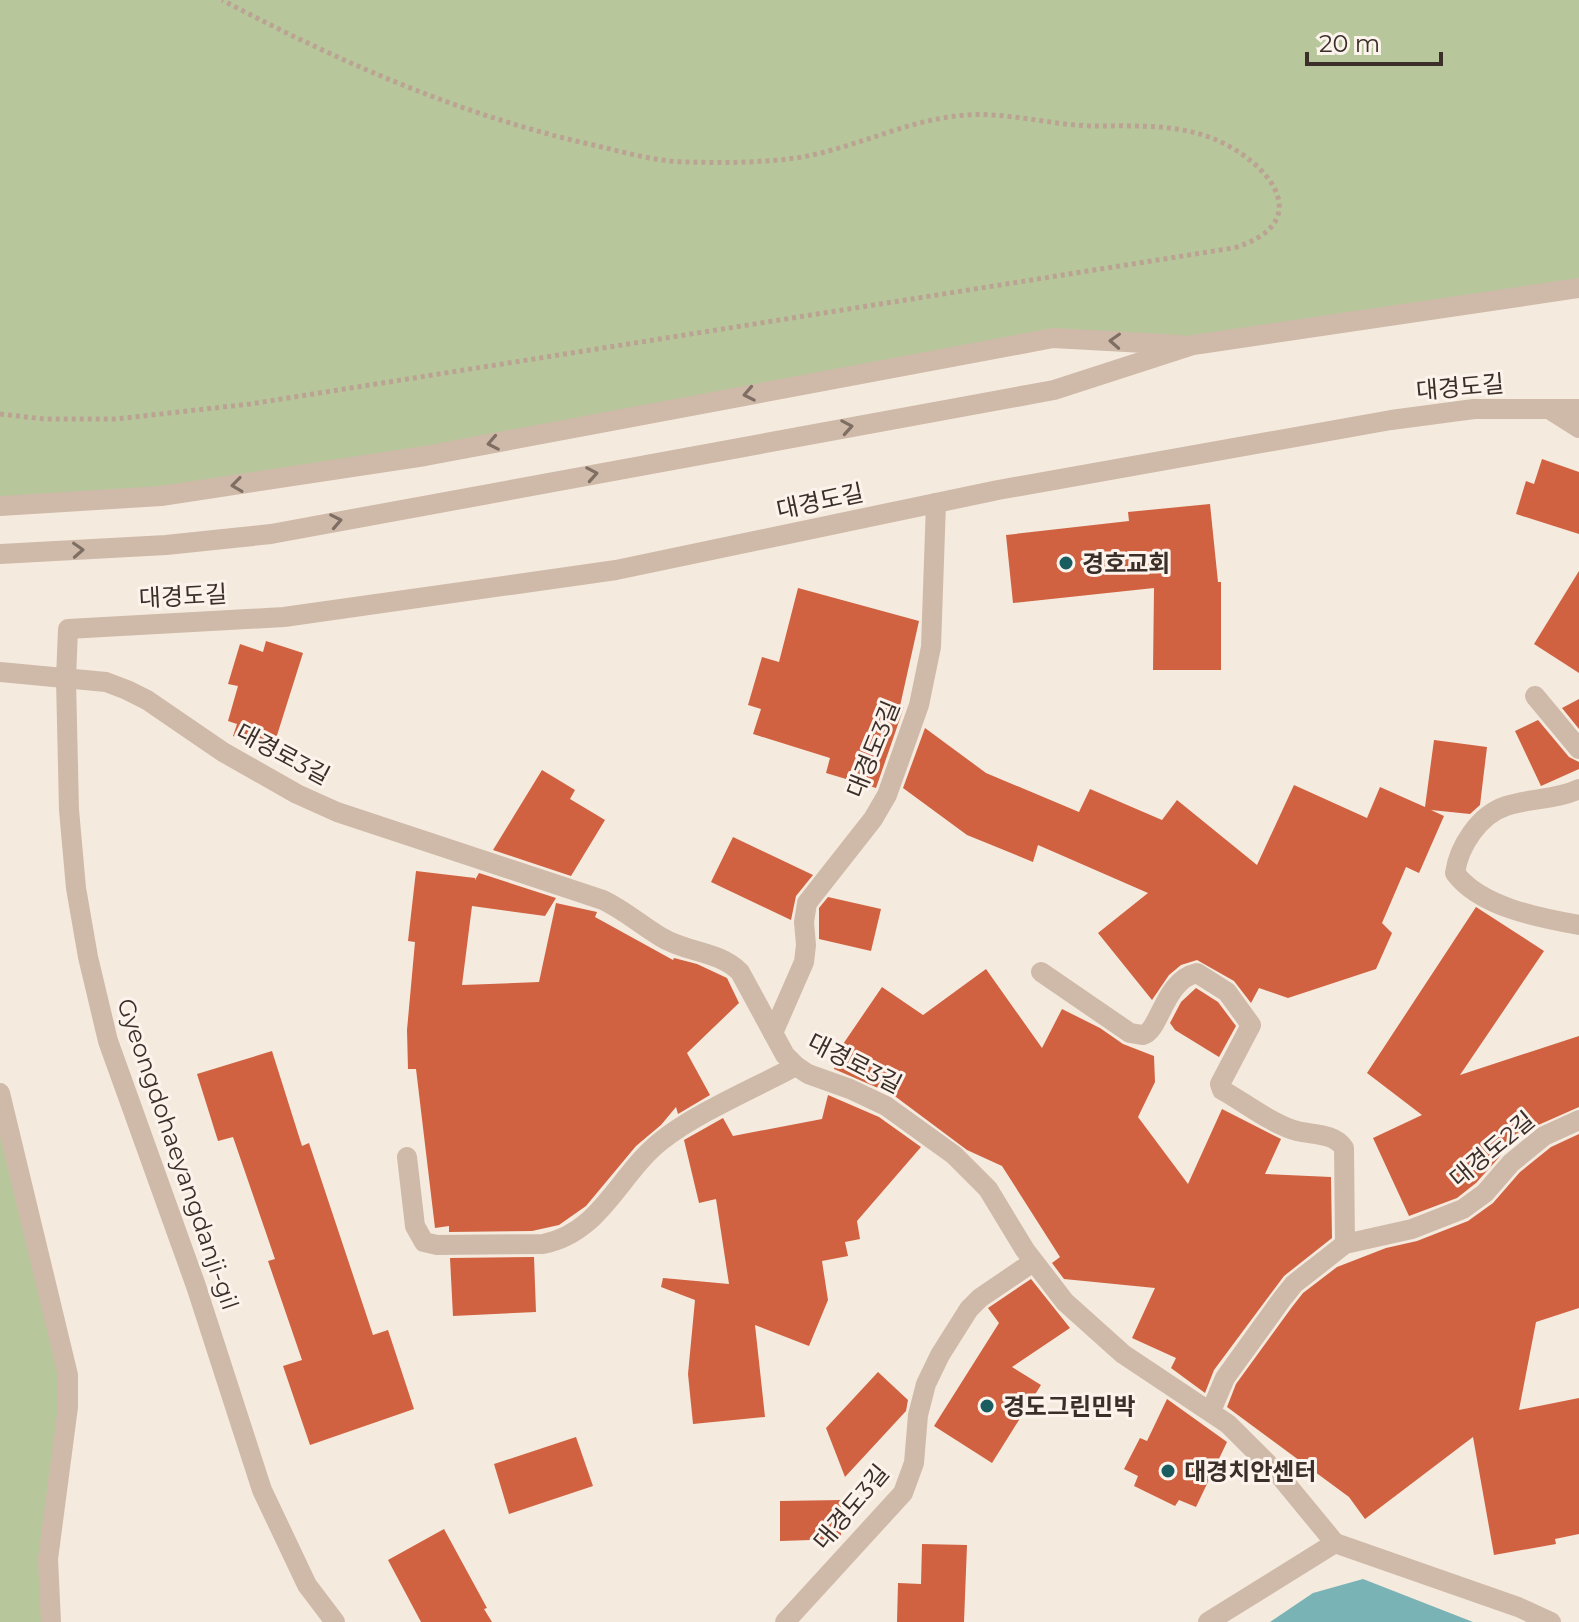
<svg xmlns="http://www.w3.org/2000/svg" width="1579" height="1622" font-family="Montserrat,'Noto Sans KR',sans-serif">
<rect width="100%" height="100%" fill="#f5eade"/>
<g fill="#b8c69c">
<path d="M 0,0 L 1579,0 L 1579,288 L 1193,345 L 1053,338 L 425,456 L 0,506 Z"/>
<path d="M 0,1093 L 64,1350 L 51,1622 L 0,1622 Z"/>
</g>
<path fill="#7ab3b5" d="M 1363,1579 L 1473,1622 L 1270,1622 L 1313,1593 Z"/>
<g fill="#d06241">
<path d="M 1542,459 L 1579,472 L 1579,534 L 1516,514 L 1526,481 L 1534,484 Z"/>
<path d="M 1210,504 L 1218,582 L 1221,582 L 1221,670 L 1153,670 L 1154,588 L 1013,603 L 1006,535 L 1129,521 L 1128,512 Z"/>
<path d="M 1579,571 L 1579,673 L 1534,644 Z"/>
<path d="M 798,588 L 919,621 L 900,706 L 904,707 L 876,788 L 826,773 L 830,758 L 753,734 L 761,709 L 748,705 L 762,657 L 779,662 Z"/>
<path d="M 266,641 L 303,653 L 273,748 L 233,736 L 237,724 L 228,721 L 238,686 L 228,684 L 240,644 L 263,652 Z"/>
<path d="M 1579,699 L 1579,729 L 1562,708 Z"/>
<path d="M 1538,720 L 1569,757 L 1579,762 L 1579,769 L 1541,786 L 1515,731 Z"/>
<path d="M 925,728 L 986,773 L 1079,812 L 1090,789 L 1162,820 L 1177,800 L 1257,865 L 1294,785 L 1367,818 L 1380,787 L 1425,807 L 1434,740 L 1487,747 L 1480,805 L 1470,814 L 1431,810 L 1444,816 L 1419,873 L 1406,867 L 1382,923 L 1392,933 L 1376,969 L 1288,998 L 1259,988 L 1251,1003 L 1234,981 L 1197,960 L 1181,965 L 1169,975 L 1152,1000 L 1098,933 L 1148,893 L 1038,845 L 1033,862 L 967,835 L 903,788 Z"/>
<path d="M 542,770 L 575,790 L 570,799 L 605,820 L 571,876 L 493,850 Z"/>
<path d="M 733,837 L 813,875 L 796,896 L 791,920 L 711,882 Z"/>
<path d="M 416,871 L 475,878 L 475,880 L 479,873 L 556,898 L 545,916 L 472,906 L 462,985 L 539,982 L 556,903 L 597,912 L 595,917 L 673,960 L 674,958 L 697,964 L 727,978 L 739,1003 L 687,1053 L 710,1095 L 678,1114 L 676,1107 L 661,1125 L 636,1146 L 586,1206 L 559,1225 L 532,1231 L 449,1232 L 449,1226 L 435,1228 L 416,1069 L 408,1069 L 407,1030 L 415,942 L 408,941 Z"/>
<path d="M 828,897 L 881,909 L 871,951 L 819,939 L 819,908 Z"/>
<path d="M 1476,907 L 1544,951 L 1460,1075 L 1579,1036 L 1579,1107 L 1536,1126 L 1503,1153 L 1476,1183 L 1457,1198 L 1409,1216 L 1373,1138 L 1422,1115 L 1367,1073 Z"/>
<path d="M 986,969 L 1042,1048 L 1062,1009 L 1100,1028 L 1123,1044 L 1154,1056 L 1155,1082 L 1138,1117 L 1188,1184 L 1222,1109 L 1281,1139 L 1265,1174 L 1331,1177 L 1332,1238 L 1284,1276 L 1214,1370 L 1205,1393 L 1171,1368 L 1176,1358 L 1132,1338 L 1155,1288 L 1064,1279 L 1052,1263 L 1060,1257 L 1002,1166 L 967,1150 L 892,1094 L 834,1069 L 839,1050 L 882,987 L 923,1015 Z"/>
<path d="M 1196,988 L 1218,1002 L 1236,1026 L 1219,1057 L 1175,1030 L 1170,1023 L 1181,1002 Z"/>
<path d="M 272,1051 L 302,1146 L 309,1143 L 373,1335 L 388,1330 L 414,1409 L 310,1445 L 283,1366 L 302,1360 L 268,1261 L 275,1259 L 233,1137 L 218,1141 L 197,1074 Z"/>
<path d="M 828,1095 L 879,1117 L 921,1147 L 857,1221 L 860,1239 L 845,1242 L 848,1256 L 822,1261 L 828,1300 L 809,1346 L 755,1325 L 765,1417 L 693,1424 L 688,1374 L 695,1300 L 661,1287 L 663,1278 L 729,1284 L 716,1199 L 699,1203 L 684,1140 L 723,1118 L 733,1136 L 822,1119 Z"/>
<path d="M 1579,1134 L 1579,1308 L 1536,1322 L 1519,1410 L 1579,1398 L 1579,1534 L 1555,1539 L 1556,1544 L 1494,1555 L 1473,1437 L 1365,1519 L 1349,1497 L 1227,1407 L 1236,1384 L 1292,1307 L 1303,1293 L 1337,1267 L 1386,1248 L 1417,1241 L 1468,1221 L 1493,1203 L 1520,1172 L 1551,1147 Z"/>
<path d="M 534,1257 L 536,1312 L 453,1316 L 450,1258 Z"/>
<path d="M 1031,1279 L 1070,1328 L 1012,1367 L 1041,1385 L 992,1463 L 934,1426 L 999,1323 L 988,1308 Z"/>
<path d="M 878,1372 L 908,1400 L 906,1411 L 845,1477 L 826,1428 Z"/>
<path d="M 1167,1399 L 1227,1442 L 1196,1507 L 1179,1500 L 1175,1506 L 1134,1486 L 1138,1476 L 1124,1469 L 1140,1438 L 1147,1441 Z"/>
<path d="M 576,1437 L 593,1486 L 509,1514 L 494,1464 Z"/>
<path d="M 841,1500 L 841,1539 L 780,1541 L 780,1501 Z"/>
<path d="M 444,1529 L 487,1608 L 484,1609 L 492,1622 L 421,1622 L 388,1560 Z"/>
<path d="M 922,1544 L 967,1545 L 964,1622 L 897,1622 L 898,1583 L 921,1584 Z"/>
</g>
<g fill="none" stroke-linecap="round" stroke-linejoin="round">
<path stroke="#bba393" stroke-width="5" stroke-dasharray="4 4" stroke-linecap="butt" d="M 0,414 L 44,419 L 116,419 L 250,404 L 1233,248 C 1312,225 1277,170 1223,143 C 1183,123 1136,126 1092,126 C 1051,125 1008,112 966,115 C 909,119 858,147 802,157 C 765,163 725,163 688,162 C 656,162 624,152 593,145 C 460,115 342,63 222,0"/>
<g stroke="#cfbaa9" stroke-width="20">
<path d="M 1549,409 L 1579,428"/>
<path d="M 0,506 L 161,496 L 425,456 L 1053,338 L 1181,345"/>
<path d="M 0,554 L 166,545 L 271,534 L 1054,390 L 1193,345 L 1579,288"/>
<path d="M 0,672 L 106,682 L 127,690 L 147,700 L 223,752 L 297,794 L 337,812 L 603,900 C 624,910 641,925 661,937 C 686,953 718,950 740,972 L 785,1055 L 796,1066 L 808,1074 L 850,1089 L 886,1106 L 954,1155 L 988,1189 L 1025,1250 L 1065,1302 L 1123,1354 L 1228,1424 L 1279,1475 L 1335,1543"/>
<path d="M 1535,696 L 1579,749"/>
<path d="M 1579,789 C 1556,800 1530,798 1506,806 C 1479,815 1459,846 1455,873 C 1480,907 1540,918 1579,925"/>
<path d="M 1041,972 L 1130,1033 C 1133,1033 1140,1035 1143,1035 C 1160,1031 1164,980 1197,973 L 1227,992 L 1251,1025 L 1220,1084 L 1222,1090 C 1244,1102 1273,1125 1297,1131 C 1314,1135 1334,1133 1344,1148 L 1345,1244"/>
<path d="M 773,1033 L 804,962 L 806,945 L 804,922 L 807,903 L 873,819 L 887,795 L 919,705 L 931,647 L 936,503"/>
<path d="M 0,1093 L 68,1375 L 68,1407 L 48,1559 L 51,1622"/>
<path d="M 407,1157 L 415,1226 L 424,1242 L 437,1245 L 543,1244 C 601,1233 619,1174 661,1141 C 696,1113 755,1088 796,1066"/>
<path d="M 1211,1411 L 1225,1378 L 1282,1299 L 1294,1284 L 1345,1244 L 1412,1229 L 1463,1209 L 1485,1193 L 1511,1163 L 1544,1136 L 1579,1120"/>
<path d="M 1335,1543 L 1518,1607 L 1551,1622"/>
<path d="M 335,1622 L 307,1585 L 262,1490 L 196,1286 L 108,1041 L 88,957 L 76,888 L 69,810 L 66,679 L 68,629 L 284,617 L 616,570 L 998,490 L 1391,420 L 1474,409 L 1579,409"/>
<path d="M 785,1622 L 903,1493 L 914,1463 L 918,1415 L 926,1384 L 940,1355 L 969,1309 L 980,1298 L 1033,1262"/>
<path d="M 1208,1622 L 1335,1543"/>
</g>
</g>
<defs><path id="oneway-chevron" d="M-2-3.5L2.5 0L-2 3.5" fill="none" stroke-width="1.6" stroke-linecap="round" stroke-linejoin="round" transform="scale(2)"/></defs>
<g stroke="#7e6e63">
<use href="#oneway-chevron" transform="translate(1115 341) rotate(-177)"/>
<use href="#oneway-chevron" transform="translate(749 394) rotate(169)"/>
<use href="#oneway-chevron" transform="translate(847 427) rotate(-10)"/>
<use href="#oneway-chevron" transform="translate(493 443) rotate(169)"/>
<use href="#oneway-chevron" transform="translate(592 474) rotate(-10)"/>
<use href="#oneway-chevron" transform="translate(237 485) rotate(172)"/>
<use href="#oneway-chevron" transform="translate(336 521) rotate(-11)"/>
<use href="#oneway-chevron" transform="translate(78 550) rotate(-3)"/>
</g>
<g fill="#1a5d61" stroke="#fcf4ec" stroke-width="3">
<circle cx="1066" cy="563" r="8"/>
<circle cx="987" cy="1406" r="8"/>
<circle cx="1168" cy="1471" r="8"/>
</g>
<g text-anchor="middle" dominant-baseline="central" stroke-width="6" stroke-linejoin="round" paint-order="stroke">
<g font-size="24" fill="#3b2f29" stroke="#fcf4ec">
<text transform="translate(1460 387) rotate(-5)">대경도길</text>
<text transform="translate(820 501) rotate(-12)">대경도길</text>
<text transform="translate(183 596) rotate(-3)">대경도길</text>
<text transform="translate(873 749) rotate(-68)">대경도3길</text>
<text transform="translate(283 754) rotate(28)">대경로3길</text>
<text transform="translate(855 1063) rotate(27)">대경로3길</text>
<text transform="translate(1492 1149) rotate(-40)">대경도2길</text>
<text transform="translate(178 1154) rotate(71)">Gyeongdohaeyangdanji-gil</text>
<text transform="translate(851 1507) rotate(-50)">대경도3길</text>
</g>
<g font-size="24" font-weight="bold" fill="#3b2f29" stroke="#fcf4ec" text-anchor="start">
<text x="1082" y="563">경호교회</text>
<text x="1003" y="1406">경도그린민박</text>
<text x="1184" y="1471">대경치안센터</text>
</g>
</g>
<path d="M1307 52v12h134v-12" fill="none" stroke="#3b2f29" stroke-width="4"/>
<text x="1319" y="52" font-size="24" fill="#3b2f29" stroke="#fcf4ec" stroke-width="6" paint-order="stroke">20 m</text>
</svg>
